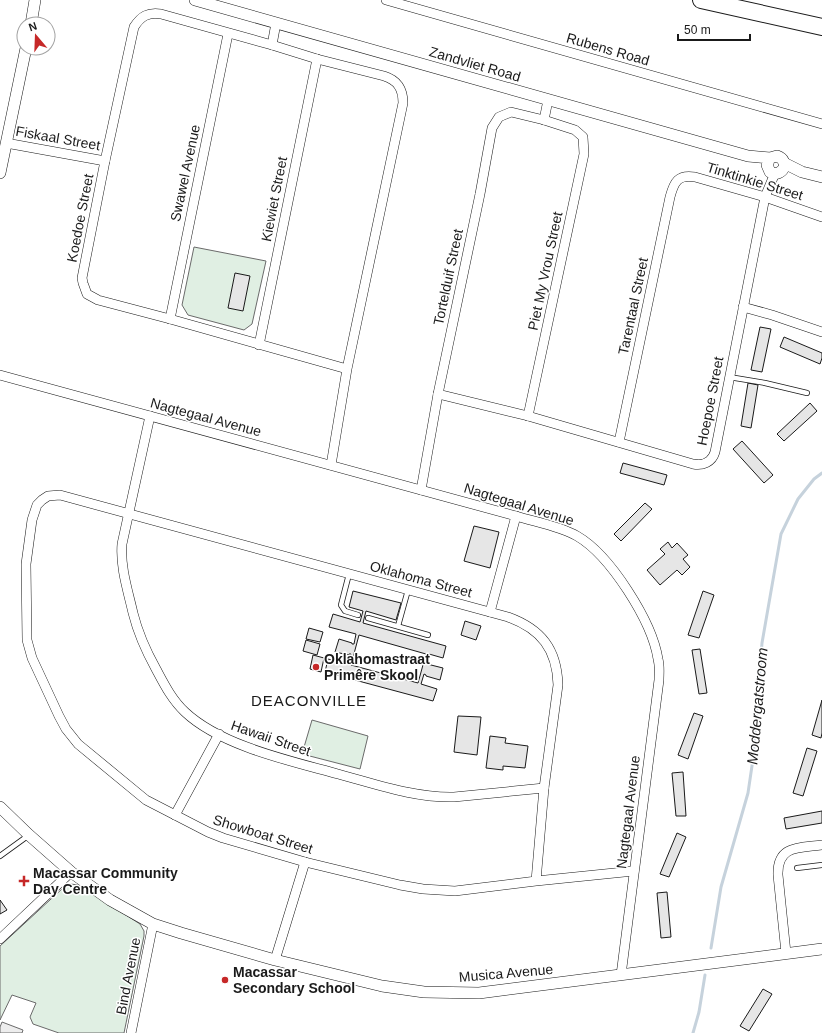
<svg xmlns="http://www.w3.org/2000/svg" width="822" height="1033" font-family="Helvetica,sans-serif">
<rect width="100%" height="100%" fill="#fff"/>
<g fill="#e0efe3" stroke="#6a6a6a">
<path d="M 194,247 L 266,261 L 252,324 L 244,330 L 188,315 L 182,305 Z"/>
<path d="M 312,720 L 368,736 L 360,769 L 302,754 Z"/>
<path d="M 70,884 L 79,885 L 140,924 L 144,931 L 144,936 L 124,1033 L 59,1033 L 33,1024 L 30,1017 L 36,1003 L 12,995 L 0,1020 L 0,946 L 63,888 Z"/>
</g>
<path fill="#ededed" stroke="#6a6a6a" d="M 2,1022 L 23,1030 L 22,1033 L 0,1033 L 0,1027 Z"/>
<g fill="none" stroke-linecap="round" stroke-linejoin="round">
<g stroke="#c6d2dc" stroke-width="3">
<path d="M 711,948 L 721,887 L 748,793 L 753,759 L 762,643 L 781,534 L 798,499 L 814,479 L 822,473"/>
<path d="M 693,1033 L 699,1012 L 705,975"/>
</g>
</g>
<g fill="#e6e6e6" stroke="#1a1a1a" fill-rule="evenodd">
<path d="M 235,273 L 250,276 L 243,311 L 228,308 Z"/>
<path d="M 760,327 L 771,329 L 762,372 L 751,370 Z"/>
<path d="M 784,337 L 822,353 L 822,358 L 820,364 L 780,347 Z"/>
<path d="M 748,383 L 758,385 L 751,428 L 741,426 Z"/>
<path d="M 810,403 L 817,411 L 784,441 L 777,434 Z"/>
<path d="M 742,441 L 773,475 L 764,483 L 733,449 Z"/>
<path d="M 623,463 L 667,475 L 664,485 L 620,473 Z"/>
<path d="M 645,503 L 652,509 L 621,541 L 614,534 Z"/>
<path d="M 474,526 L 499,532 L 490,568 L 464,561 Z"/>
<path d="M 668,542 L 672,548 L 677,543 L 688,555 L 683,559 L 690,567 L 682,575 L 677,570 L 660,585 L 647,570 L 665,554 L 660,549 Z"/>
<path d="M 353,591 L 401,603 L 396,620 L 366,611 L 363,623 L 446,646 L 443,658 L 429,654 L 427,664 L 443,668 L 440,680 L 426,676 L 426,675 L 424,674 L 421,684 L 437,689 L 433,701 L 325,672 L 328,659 L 348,664 L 351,654 L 349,654 L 349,655 L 335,652 L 339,639 L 352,643 L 352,644 L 354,644 L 356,634 L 329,627 L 333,614 L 360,622 L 363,611 L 349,607 ZM 359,635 L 426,654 L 418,683 L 351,665 Z"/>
<path d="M 703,591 L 714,595 L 699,638 L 688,635 Z"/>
<path d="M 465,621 L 481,626 L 476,640 L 461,635 Z"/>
<path d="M 309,628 L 323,632 L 320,642 L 306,639 Z"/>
<path d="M 306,640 L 320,644 L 317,655 L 303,651 Z"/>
<path d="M 700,649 L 707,693 L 699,694 L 692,650 Z"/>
<path d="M 313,655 L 324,658 L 321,672 L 310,669 Z"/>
<path d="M 822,700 L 822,733 L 821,738 L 812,735 Z"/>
<path d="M 694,713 L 703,716 L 688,759 L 678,755 Z"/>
<path d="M 458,716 L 481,717 L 477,755 L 454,752 Z"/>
<path d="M 490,736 L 506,738 L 505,743 L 528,746 L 525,768 L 503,766 L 503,770 L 486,768 Z"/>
<path d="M 807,748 L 817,751 L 803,796 L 793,793 Z"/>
<path d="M 683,772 L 686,816 L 676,816 L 672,773 Z"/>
<path d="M 822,811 L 822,823 L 786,829 L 784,818 Z"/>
<path d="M 677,833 L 686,837 L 669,877 L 660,874 Z"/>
<path d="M 667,892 L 671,937 L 661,938 L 657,893 Z"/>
<path d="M 0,900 L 7,910 L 0,914 Z"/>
<path d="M 763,989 L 772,994 L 749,1031 L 740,1026 Z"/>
</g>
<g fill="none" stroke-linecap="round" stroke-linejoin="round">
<g stroke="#1a1a1a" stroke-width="6">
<g id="service">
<path d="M 729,377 L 765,383 L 807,393"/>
<path d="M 349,574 L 341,605 L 345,611 L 358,615"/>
<path d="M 368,618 L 428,635"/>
<path d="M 398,626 L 408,590"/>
<path d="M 0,856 L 29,835"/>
<path d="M 797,868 L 822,865"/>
</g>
</g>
<g stroke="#1a1a1a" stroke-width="10">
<g id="minor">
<path d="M 386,0 L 822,124"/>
<path d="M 272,45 L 276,23"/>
<path d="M 544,120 L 548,100"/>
<path d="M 6,143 L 105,161"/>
<path d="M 743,307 L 772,315 L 822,332"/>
<path d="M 170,319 L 228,34"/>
<path d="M 259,345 L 317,59"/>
<path d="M 0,375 L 516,516 C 535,522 560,526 577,536 C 610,555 652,621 658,659 C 660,666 659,673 659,680 L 621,975"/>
<path d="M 438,394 L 528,416 L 693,464 C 703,466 712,462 715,452 L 765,197 L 775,173"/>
<path d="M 150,416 L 122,544 C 120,567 128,591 133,613 C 138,633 146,651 156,669 C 164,684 172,700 185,712 C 221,746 291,761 338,774 C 376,784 414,798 454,797 L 544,788"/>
<path d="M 619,442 L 670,197 C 674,182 678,174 695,177 L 765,197 L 822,217"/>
<path d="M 331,465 L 347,369 L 403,103 C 403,88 397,80 384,76 L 317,59 L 272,45 L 161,14 C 148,12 141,16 134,27 L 105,161 L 82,278 L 83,283 L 87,294 L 98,300 L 170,319 L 347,369"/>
<path d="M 421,490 L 438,394 L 480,194 L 492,128 L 499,117 L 511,112 L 544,120 L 575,130 L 583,137 L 584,154 L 528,416"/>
<path d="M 490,612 L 516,516"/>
<path d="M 175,815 L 219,734"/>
<path d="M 536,881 L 544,788 L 558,685 C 557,649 541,629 508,617 L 60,495 L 48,496 L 42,500 L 37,505 L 32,520 L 26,564 L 27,640 L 32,658 L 59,716 L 66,729 L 78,744 L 146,800 L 208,832 L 223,838 L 305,862 L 400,885 L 423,889 L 455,891 L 536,881 L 634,871"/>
<path d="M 0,939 L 71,872"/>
<path d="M 786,953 L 778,875 C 777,845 799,848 822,845"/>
<path d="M 275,960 L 305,862"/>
<path d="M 131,1033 L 153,924"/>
</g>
</g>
<g stroke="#1a1a1a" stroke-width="12">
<g id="tertiary">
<path d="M 195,0 L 748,156 L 770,158 L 777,156 C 791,161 783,178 770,172 L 767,165 L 770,158"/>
<path d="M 31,24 L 35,0"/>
<path d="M 784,163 L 802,172 L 822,177"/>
<path d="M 0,173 L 26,48"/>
<path d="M 0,807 L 29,835 L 71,872 L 110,900 L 153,924 L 181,933 L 275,960 L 382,986 L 424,992 L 479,993 L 822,949"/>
</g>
</g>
<g stroke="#1a1a1a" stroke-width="18">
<path id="motorway" d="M 701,0 L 822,27"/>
</g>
<use href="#service" stroke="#fff" stroke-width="4.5"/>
<use href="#minor" stroke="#fff" stroke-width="9"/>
<use href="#tertiary" stroke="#fff" stroke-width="11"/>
<use href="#motorway" stroke="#fff" stroke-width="16"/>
</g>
<g fill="#c62828" stroke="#fff" stroke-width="1.5">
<circle cx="316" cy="667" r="4"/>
<path d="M22 875h4v4h4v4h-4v4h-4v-4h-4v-4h4z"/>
<circle cx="225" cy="980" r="4"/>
</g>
<g text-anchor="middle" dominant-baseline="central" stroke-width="3" stroke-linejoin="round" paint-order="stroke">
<g font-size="14" fill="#1a1a1a" stroke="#fff">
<text transform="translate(608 49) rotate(16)">Rubens Road</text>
<text transform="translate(475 64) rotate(16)">Zandvliet Road</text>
<text transform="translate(58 138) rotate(10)">Fiskaal Street</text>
<text transform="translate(185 173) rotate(-78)">Swawel Avenue</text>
<text transform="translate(755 181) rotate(17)">Tinktinkie Street</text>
<text transform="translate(274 199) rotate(-79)">Kiewiet Street</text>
<text transform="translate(80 218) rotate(-79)">Koedoe Street</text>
<text transform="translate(545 271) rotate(-78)">Piet My Vrou Street</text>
<text transform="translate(448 277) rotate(-78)">Tortelduif Street</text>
<text transform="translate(633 306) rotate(-78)">Tarentaal Street</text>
<text transform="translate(710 401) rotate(-79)">Hoepoe Street</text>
<text transform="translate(206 417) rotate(15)">Nagtegaal Avenue</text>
<text transform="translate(519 504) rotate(17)">Nagtegaal Avenue</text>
<text transform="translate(421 579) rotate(15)">Oklahoma Street</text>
<text transform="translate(271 738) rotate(19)">Hawaii Street</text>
<text transform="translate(628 812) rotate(-83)">Nagtegaal Avenue</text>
<text transform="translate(263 834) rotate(17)">Showboat Street</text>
<text transform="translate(506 973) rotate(-5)">Musica Avenue</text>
<text transform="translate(128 976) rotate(-79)">Bind Avenue</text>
</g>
<g font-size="14" font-weight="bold" fill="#1a1a1a" stroke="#fff" text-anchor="start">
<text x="324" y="659">Oklahomastraat<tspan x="324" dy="16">Primêre Skool</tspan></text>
<text x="33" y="873">Macassar Community<tspan x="33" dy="16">Day Centre</tspan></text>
<text x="233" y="972">Macassar<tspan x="233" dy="16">Secondary School</tspan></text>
</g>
<g font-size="15" letter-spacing="1" fill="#1a1a1a" stroke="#fff">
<text x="309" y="700">DEACONVILLE</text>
</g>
<g font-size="15" font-style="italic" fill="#1a1a1a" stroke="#fff">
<text transform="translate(757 706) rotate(-85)">Moddergatstroom</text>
</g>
</g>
<g transform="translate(36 36) rotate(341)"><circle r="19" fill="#ffffff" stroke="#a3a3a3"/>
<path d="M0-3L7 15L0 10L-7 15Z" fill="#c62828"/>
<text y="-6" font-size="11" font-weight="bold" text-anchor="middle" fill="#1a1a1a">N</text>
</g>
<path d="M678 34v6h72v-6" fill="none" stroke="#1a1a1a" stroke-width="2"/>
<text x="684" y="34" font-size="12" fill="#1a1a1a" stroke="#ffffff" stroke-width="3" paint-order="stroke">50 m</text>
</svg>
